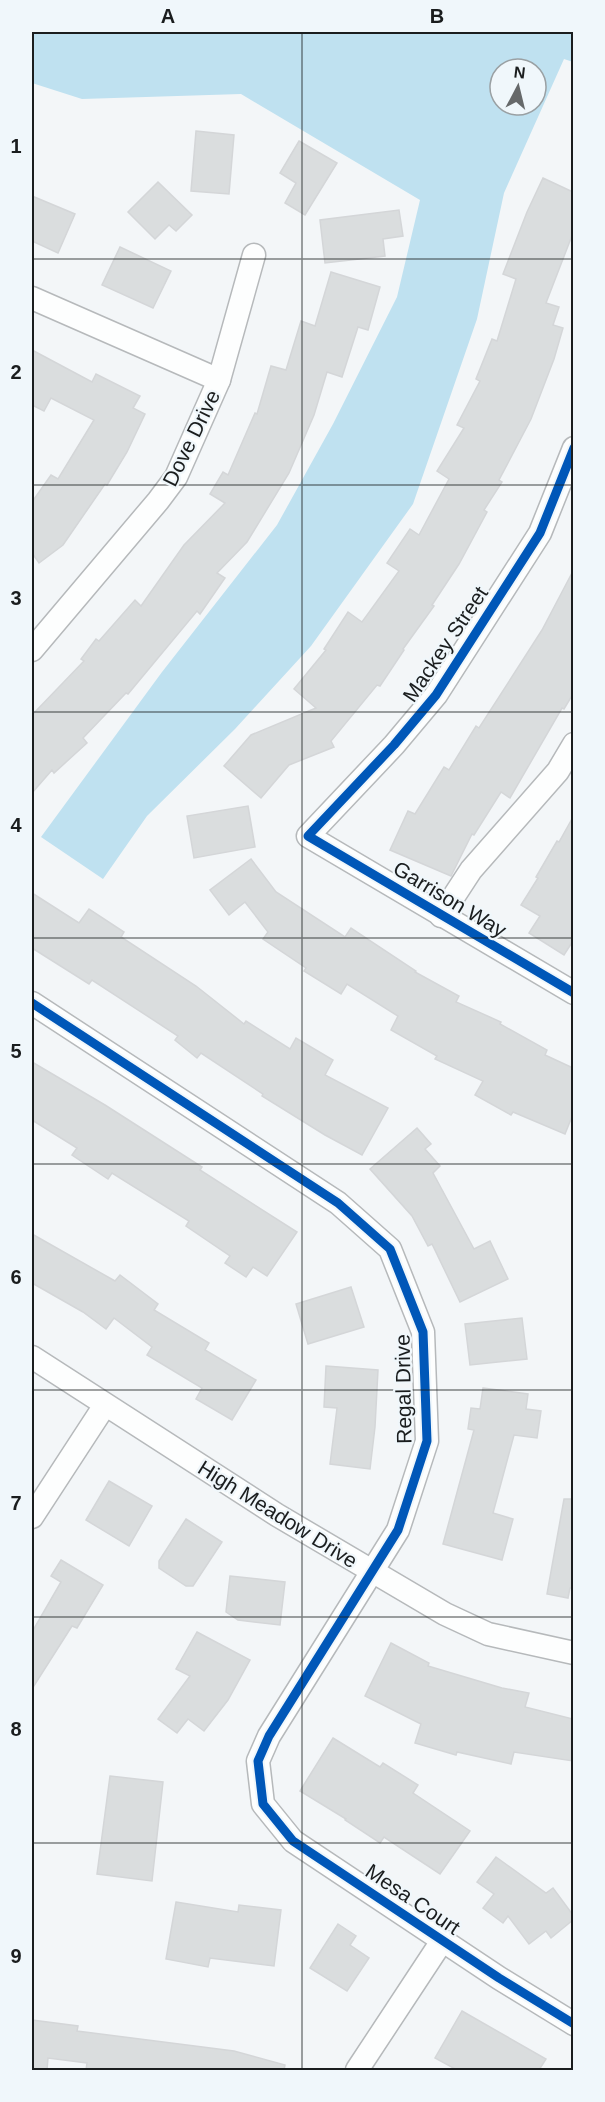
<svg xmlns="http://www.w3.org/2000/svg" width="605" height="2102" font-family="Helvetica,sans-serif">
<rect width="100%" height="100%" fill="#f3f6f8"/>
<path fill="#bfe1f0" fill-rule="evenodd" d="M 32,32 L 573,32 L 573,62 L 564,59 L 504,193 L 477,319 L 413,504 L 311,646 L 235,729 L 147,816 L 103,879 L 41,837 L 162,672 L 277,525 L 333,424 L 397,297 L 420,200 L 241,94 L 82,99 L 32,83 ZM 500,69 L 536,69 L 536,105 L 500,105 Z"/>
<g fill="#daddde" stroke="#d4d6d8" stroke-width="1.5">
<path d="M 196,131 L 234,135 L 229,194 L 191,191 Z"/>
<path d="M 299,141 L 337,163 L 305,215 L 285,203 L 296,183 L 280,173 Z"/>
<path d="M 543,178 L 573,192 L 573,233 L 546,303 L 559,307 L 553,325 L 563,328 L 554,359 L 531,419 L 499,480 L 502,482 L 484,510 L 487,512 L 459,564 L 432,605 L 434,606 L 403,649 L 404,650 L 380,686 L 377,685 L 331,741 L 334,747 L 289,765 L 261,798 L 224,766 L 251,735 L 316,708 L 294,689 L 326,650 L 324,649 L 348,612 L 362,622 L 399,571 L 387,563 L 410,529 L 419,535 L 449,479 L 437,471 L 464,428 L 457,425 L 480,381 L 476,379 L 492,339 L 497,341 L 516,279 L 503,274 L 527,212 Z"/>
<path d="M 158,182 L 192,215 L 176,231 L 169,225 L 155,239 L 128,212 Z"/>
<path d="M 32,196 L 75,214 L 58,253 L 32,241 Z"/>
<path d="M 399,210 L 403,236 L 383,239 L 385,256 L 325,263 L 320,220 Z"/>
<path d="M 120,247 L 171,271 L 153,308 L 102,285 Z"/>
<path d="M 331,272 L 380,287 L 368,330 L 358,327 L 342,377 L 327,372 L 314,415 L 289,473 L 247,542 L 217,573 L 225,578 L 200,614 L 197,611 L 128,694 L 126,693 L 83,738 L 87,743 L 54,773 L 52,770 L 32,793 L 32,715 L 84,661 L 81,659 L 96,639 L 99,641 L 135,600 L 141,606 L 184,545 L 225,503 L 210,494 L 223,472 L 228,475 L 255,413 L 257,414 L 271,366 L 286,370 L 301,321 L 315,326 Z"/>
<path d="M 32,350 L 92,382 L 96,374 L 140,396 L 133,408 L 145,414 L 127,452 L 107,485 L 105,484 L 63,545 L 39,563 L 32,553 L 32,502 L 51,475 L 58,479 L 94,420 L 51,398 L 44,411 L 32,405 Z"/>
<path d="M 573,571 L 573,694 L 564,709 L 562,708 L 510,798 L 501,792 L 474,835 L 472,834 L 451,876 L 390,850 L 408,811 L 415,814 L 444,767 L 449,770 L 476,726 L 479,728 L 542,630 Z"/>
<path d="M 248,806 L 255,847 L 194,858 L 187,816 Z"/>
<path d="M 573,817 L 573,941 L 564,955 L 529,933 L 540,916 L 521,905 L 538,878 L 536,877 L 557,841 L 559,842 Z"/>
<path d="M 251,859 L 276,892 L 345,937 L 351,928 L 416,971 L 415,972 L 459,996 L 456,1002 L 501,1022 L 500,1024 L 547,1050 L 545,1055 L 573,1068 L 573,1114 L 565,1134 L 513,1112 L 511,1115 L 475,1095 L 483,1081 L 435,1059 L 437,1056 L 391,1030 L 398,1016 L 347,984 L 341,994 L 304,971 L 306,968 L 263,939 L 268,932 L 245,902 L 229,915 L 210,890 Z"/>
<path d="M 32,893 L 79,923 L 89,909 L 124,932 L 121,937 L 196,986 L 244,1024 L 246,1021 L 290,1049 L 296,1038 L 333,1060 L 325,1075 L 388,1108 L 362,1155 L 325,1135 L 262,1096 L 263,1094 L 201,1053 L 197,1058 L 175,1040 L 178,1036 L 92,980 L 89,984 L 32,948 Z"/>
<path d="M 32,1062 L 105,1105 L 202,1167 L 200,1170 L 297,1232 L 267,1276 L 253,1267 L 246,1277 L 225,1263 L 230,1256 L 186,1226 L 189,1221 L 112,1173 L 108,1179 L 72,1155 L 77,1148 L 32,1120 Z"/>
<path d="M 417,1128 L 431,1144 L 425,1149 L 440,1166 L 433,1173 L 474,1249 L 490,1241 L 508,1279 L 460,1302 L 432,1244 L 428,1246 L 412,1216 L 370,1169 Z"/>
<path d="M 32,1234 L 115,1281 L 120,1275 L 158,1304 L 154,1310 L 209,1343 L 205,1350 L 256,1380 L 232,1420 L 196,1399 L 202,1388 L 147,1355 L 152,1347 L 114,1318 L 106,1329 L 83,1312 L 32,1283 Z"/>
<path d="M 351,1287 L 364,1327 L 308,1344 L 296,1304 Z"/>
<path d="M 522,1318 L 527,1359 L 470,1365 L 465,1324 Z"/>
<path d="M 326,1366 L 378,1370 L 375,1427 L 370,1469 L 330,1464 L 337,1408 L 324,1407 Z"/>
<path d="M 483,1388 L 528,1394 L 526,1409 L 541,1411 L 537,1438 L 514,1435 L 493,1513 L 513,1519 L 502,1560 L 443,1544 L 474,1430 L 468,1429 L 471,1408 L 480,1409 Z"/>
<path d="M 109,1481 L 152,1506 L 129,1546 L 86,1520 Z"/>
<path d="M 564,1499 L 573,1499 L 573,1588 L 570,1588 L 568,1598 L 547,1594 Z"/>
<path d="M 186,1519 L 222,1542 L 193,1586 L 186,1586 L 159,1568 L 159,1561 Z"/>
<path d="M 61,1560 L 103,1585 L 77,1628 L 72,1626 L 32,1689 L 32,1632 L 61,1582 L 51,1576 Z"/>
<path d="M 230,1576 L 285,1582 L 280,1625 L 238,1620 L 226,1612 Z"/>
<path d="M 197,1632 L 250,1660 L 228,1700 L 204,1731 L 188,1719 L 177,1733 L 158,1719 L 190,1676 L 176,1669 Z"/>
<path d="M 391,1643 L 429,1663 L 428,1666 L 502,1688 L 529,1693 L 525,1707 L 573,1719 L 573,1761 L 514,1752 L 511,1764 L 457,1752 L 456,1755 L 415,1743 L 421,1724 L 365,1696 Z"/>
<path d="M 333,1738 L 380,1767 L 383,1763 L 418,1785 L 413,1793 L 470,1831 L 440,1874 L 384,1837 L 380,1843 L 345,1820 L 346,1819 L 300,1791 Z"/>
<path d="M 110,1776 L 163,1782 L 152,1881 L 97,1874 Z"/>
<path d="M 496,1857 L 546,1893 L 553,1888 L 573,1915 L 573,1920 L 551,1938 L 546,1931 L 529,1944 L 508,1916 L 503,1923 L 483,1908 L 494,1894 L 477,1882 Z"/>
<path d="M 176,1902 L 238,1912 L 239,1905 L 281,1910 L 274,1966 L 210,1958 L 208,1967 L 166,1959 Z"/>
<path d="M 338,1924 L 356,1936 L 350,1945 L 369,1958 L 347,1991 L 310,1968 Z"/>
<path d="M 462,2011 L 546,2059 L 539,2070 L 457,2070 L 435,2058 Z"/>
<path d="M 32,2020 L 78,2026 L 77,2031 L 234,2051 L 285,2065 L 284,2070 L 86,2070 L 87,2063 L 48,2058 L 47,2070 L 32,2070 Z"/>
</g>
<g fill="none" stroke-linecap="round" stroke-linejoin="round">
<g stroke="#b6b9bb" stroke-width="25">
<g id="minor">
<path d="M 32,298 L 219,380"/>
<path d="M 574,448 L 540,533 L 436,695 L 394,745 L 308,836 L 574,993"/>
<path d="M 32,650 L 158,501 L 176,477 L 219,380 L 254,255"/>
<path d="M 441,916 L 471,870 L 558,771 L 574,744"/>
<path d="M 32,1003 L 338,1203 L 390,1249 L 423,1332 L 427,1441 L 398,1530 L 269,1736 L 258,1761 L 263,1804 L 293,1841 L 499,1978 L 574,2024"/>
<path d="M 32,1357 L 277,1515 L 445,1614 L 488,1634 L 574,1653"/>
<path d="M 32,1517 L 105,1405"/>
<path d="M 357,2070 L 442,1941"/>
</g>
</g>
<use href="#minor" stroke="#fdfefe" stroke-width="22"/>
<g stroke="#f0f7fb" stroke-width="13">
<g id="cycleway">
<path d="M 574,448 L 540,533 L 436,695 L 394,745 L 308,836 L 574,993"/>
<path d="M 32,1003 L 338,1203 L 390,1249 L 423,1332 L 427,1441 L 398,1530 L 269,1736 L 258,1761 L 263,1804 L 293,1841 L 499,1978 L 574,2024"/>
</g>
</g>
<use href="#cycleway" stroke="#0057b8" stroke-width="9"/>
</g>
<path fill="none" stroke="#1a1d1e" stroke-width="1.5" stroke-opacity="0.55" d="M 302,32 L 302,2070M 32,259 L 574,259M 32,485 L 574,485M 32,712 L 574,712M 32,938 L 574,938M 32,1164 L 574,1164M 32,1390 L 574,1390M 32,1617 L 574,1617M 32,1843 L 574,1843"/>
<g text-anchor="middle" dominant-baseline="central" stroke-width="4.5" stroke-linejoin="round" paint-order="stroke">
<g font-size="21" fill="#1a1d1e" stroke="#f0f7fb">
<text transform="translate(191 438) rotate(-64)">Dove Drive</text>
<text transform="translate(445 644) rotate(-56)">Mackey Street</text>
<text transform="translate(450 899) rotate(31)">Garrison Way</text>
<text transform="translate(403 1389) rotate(-91)">Regal Drive</text>
<text transform="translate(278 1514) rotate(32)">High Meadow Drive</text>
<text transform="translate(413 1899) rotate(34)">Mesa Court</text>
</g>
</g>
<rect width="605" height="2102" fill="none" stroke="#f0f7fb" stroke-width="66"/>
<g transform="translate(518 87) rotate(7)"><circle r="28" fill="#f0f7fb" stroke="#9aa0a3" stroke-width="1.5"/>
<path d="M0-4.5L10 22L0 15L-10 22Z" fill="#66696a"/>
<text y="-9" font-size="16" font-weight="bold" text-anchor="middle" fill="#1a1d1e">N</text>
</g>
<rect x="33" y="33" width="539" height="2036" fill="none" stroke="#1a1d1e" stroke-width="2"/>
<g font-size="20" text-anchor="middle" font-weight="bold" fill="#1a1d1e">
<text x="168" y="23">A</text>
<text x="437" y="23">B</text>
<text x="16" y="153">1</text>
<text x="16" y="379">2</text>
<text x="16" y="605">3</text>
<text x="16" y="832">4</text>
<text x="16" y="1058">5</text>
<text x="16" y="1284">6</text>
<text x="16" y="1510">7</text>
<text x="16" y="1736">8</text>
<text x="16" y="1963">9</text>
</g>
</svg>
